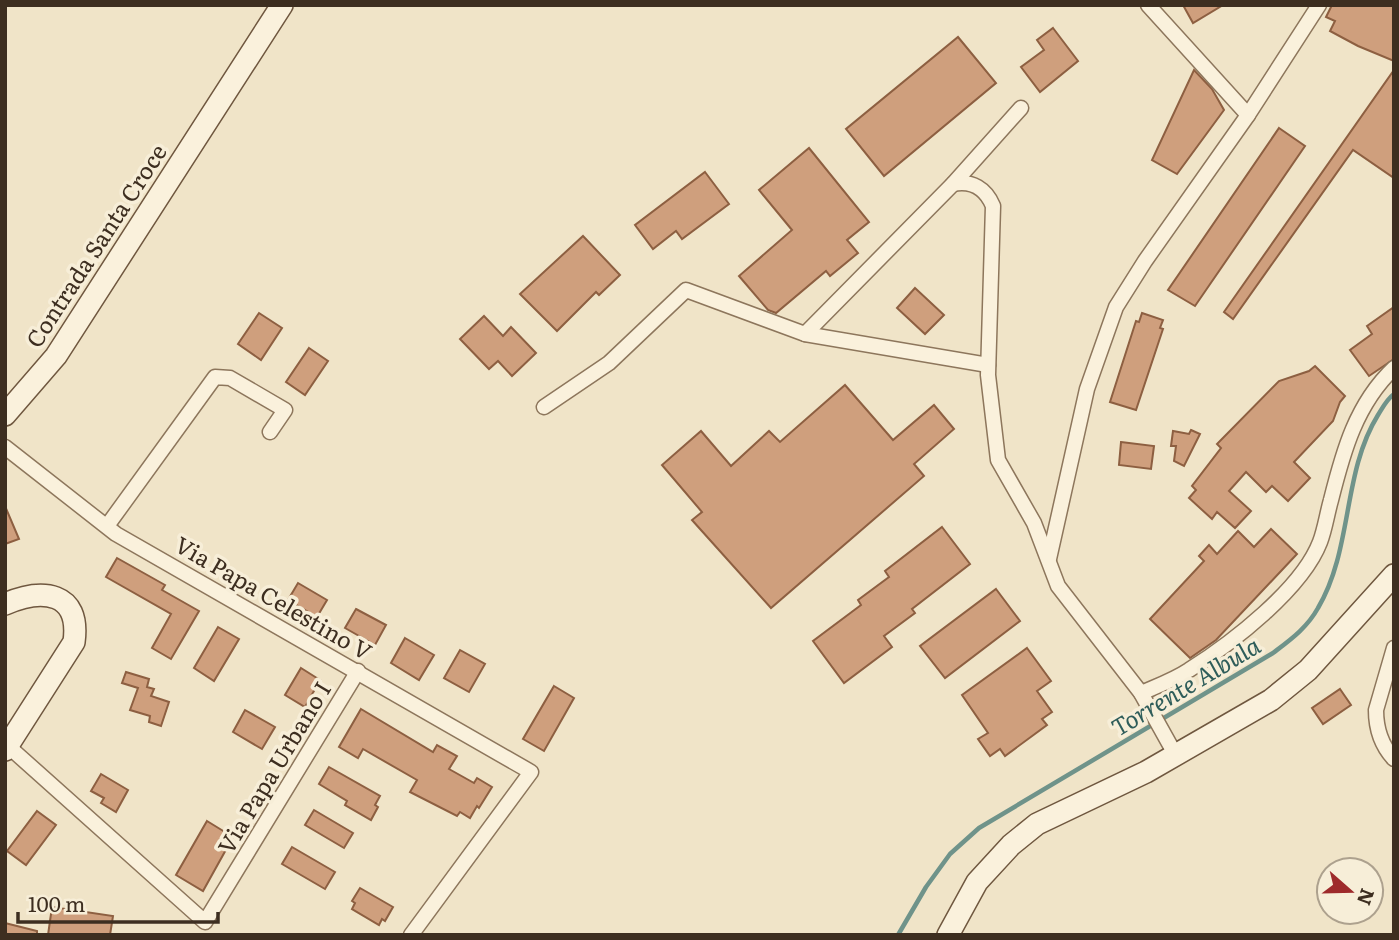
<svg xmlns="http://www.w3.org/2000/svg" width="1399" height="940" font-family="Literata,serif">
<rect width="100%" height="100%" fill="#f0e4c8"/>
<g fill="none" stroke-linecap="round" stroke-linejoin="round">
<path stroke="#6f938a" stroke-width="4.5" d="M 898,935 L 926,887 L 950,854 L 979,828 L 1273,653 C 1290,640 1307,628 1318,608 C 1353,549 1342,473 1378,415 C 1383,407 1387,399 1394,394"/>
</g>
<g fill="#cf9f7d" stroke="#8d5f41" stroke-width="2">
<path d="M 1183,5 L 1223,5 L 1193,23 Z"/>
<path d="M 1332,5 L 1394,5 L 1394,61 L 1358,46 L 1330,31 L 1335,21 L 1326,17 Z"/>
<path d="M 1053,28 L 1078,61 L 1040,92 L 1021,67 L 1044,50 L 1037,40 Z"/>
<path d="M 958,37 L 996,83 L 884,176 L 846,129 Z"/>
<path d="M 1194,70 L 1212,89 L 1224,110 L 1177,174 L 1152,160 Z"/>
<path d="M 1394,70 L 1394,178 L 1353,150 L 1233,319 L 1224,312 Z"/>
<path d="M 1279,128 L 1305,146 L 1195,306 L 1168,290 Z"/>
<path d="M 809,148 L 869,222 L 847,240 L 858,253 L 830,276 L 826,271 L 776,313 L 768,310 L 739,276 L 792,230 L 759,190 Z"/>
<path d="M 705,172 L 729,204 L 682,239 L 676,231 L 653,249 L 635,225 Z"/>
<path d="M 583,236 L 620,275 L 599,295 L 596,292 L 557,331 L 520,294 Z"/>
<path d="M 915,288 L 944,315 L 925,334 L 897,308 Z"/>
<path d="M 1394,307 L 1394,359 L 1369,376 L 1350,350 L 1372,334 L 1367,326 Z"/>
<path d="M 259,313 L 282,328 L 261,360 L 238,344 Z"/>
<path d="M 1142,313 L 1163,320 L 1160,328 L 1163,329 L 1136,410 L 1110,402 L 1136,321 L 1139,322 Z"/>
<path d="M 484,316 L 503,336 L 511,327 L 536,353 L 512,376 L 498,361 L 489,369 L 460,339 Z"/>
<path d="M 309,348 L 328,361 L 305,395 L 286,382 Z"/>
<path d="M 1315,366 L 1345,396 L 1340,402 L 1333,421 L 1294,462 L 1310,478 L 1288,501 L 1272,486 L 1266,492 L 1246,472 L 1229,491 L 1251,511 L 1235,528 L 1217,512 L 1212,519 L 1189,498 L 1196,490 L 1192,486 L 1221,448 L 1217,444 L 1279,381 L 1309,371 Z"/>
<path d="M 845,385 L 893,440 L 934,405 L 954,429 L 914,464 L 924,476 L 771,608 L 692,520 L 702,512 L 662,465 L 701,431 L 731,466 L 769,431 L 780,442 Z"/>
<path d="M 1191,430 L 1200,434 L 1184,466 L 1174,461 L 1176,446 L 1171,446 L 1173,431 L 1189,434 Z"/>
<path d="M 1121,442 L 1154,446 L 1151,469 L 1119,465 Z"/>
<path d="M 5,506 L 19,539 L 5,544 Z"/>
<path d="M 942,527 L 970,564 L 912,609 L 915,613 L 884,636 L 892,647 L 844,683 L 813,641 L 861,605 L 858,600 L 889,577 L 885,571 Z"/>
<path d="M 1271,529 L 1297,554 L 1216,640 L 1190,658 L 1150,619 L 1204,561 L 1199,556 L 1209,545 L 1217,554 L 1238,531 L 1254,547 Z"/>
<path d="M 117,558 L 165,585 L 162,590 L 199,611 L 171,659 L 152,648 L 171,614 L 106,577 Z"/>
<path d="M 298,583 L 327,600 L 317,617 L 288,600 Z"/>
<path d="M 996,589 L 1020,621 L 945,678 L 920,646 Z"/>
<path d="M 356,609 L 386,625 L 375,645 L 345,628 Z"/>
<path d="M 218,627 L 239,639 L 214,681 L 194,668 Z"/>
<path d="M 405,638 L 434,655 L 419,680 L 391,663 Z"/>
<path d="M 1027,648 L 1051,681 L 1037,691 L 1052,712 L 1042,719 L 1047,725 L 1005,756 L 1000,749 L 990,756 L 978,739 L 988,733 L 962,695 Z"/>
<path d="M 460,650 L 485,664 L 469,692 L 444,678 Z"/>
<path d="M 301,668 L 320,680 L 305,707 L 285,695 Z"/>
<path d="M 126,672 L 149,679 L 147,687 L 154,689 L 151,696 L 169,702 L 161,726 L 149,722 L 150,716 L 130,710 L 138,688 L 122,683 Z"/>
<path d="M 554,686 L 574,698 L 544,751 L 523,739 Z"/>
<path d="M 1340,689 L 1351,705 L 1323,724 L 1312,708 Z"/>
<path d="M 361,709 L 433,752 L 437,745 L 457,756 L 449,769 L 474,783 L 477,778 L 492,787 L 479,808 L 477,806 L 470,818 L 460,812 L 457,816 L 410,792 L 417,780 L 363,749 L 358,758 L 339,747 Z"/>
<path d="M 245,710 L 275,727 L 262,749 L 233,732 Z"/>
<path d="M 329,767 L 380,796 L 375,805 L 378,807 L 371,820 L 345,805 L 347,801 L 319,784 Z"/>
<path d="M 101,774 L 128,790 L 116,812 L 101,803 L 104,798 L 91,791 Z"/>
<path d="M 314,810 L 353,833 L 344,848 L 305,825 Z"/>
<path d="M 37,811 L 56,825 L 26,865 L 7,851 Z"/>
<path d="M 207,821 L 233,837 L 203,891 L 176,875 Z"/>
<path d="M 292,847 L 335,872 L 325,889 L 282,864 Z"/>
<path d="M 360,888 L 393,907 L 385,921 L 382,919 L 379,925 L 352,909 L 355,903 L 352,901 Z"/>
<path d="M 52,907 L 113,916 L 110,935 L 48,935 Z"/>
<path d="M 5,923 L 37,931 L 37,935 L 5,935 Z"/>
</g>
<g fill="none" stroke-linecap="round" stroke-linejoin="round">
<g stroke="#8d765c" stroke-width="17">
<g id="street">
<path d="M 1148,5 L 1248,115"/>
<path d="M 953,184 C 972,180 986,189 993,206 L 988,375 L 998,460 L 1034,523 L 1058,586 L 1141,693 L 1175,754"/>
<path d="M 805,334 L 953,184 L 1021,108"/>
<path d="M 544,407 L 609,363 L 686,290 L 805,334 L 988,365"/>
<path d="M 5,447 L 116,534 L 531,772 L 411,935"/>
<path d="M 107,526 L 215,377 L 230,378 L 285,410 L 270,432"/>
<path d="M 1049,559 L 1087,389 L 1116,307 L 1145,261 L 1248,115 L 1319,5"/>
<path d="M 1394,648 L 1376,710 C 1376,729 1381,745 1394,759"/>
<path d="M 1141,693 C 1157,686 1174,680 1189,670 C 1232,643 1302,589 1320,542 C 1325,529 1327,514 1331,500 C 1343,452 1356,404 1394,368"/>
<path d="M 8,746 L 205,922 L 358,671"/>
</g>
</g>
<g stroke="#6f573f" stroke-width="24">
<g id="secondary">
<path d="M 5,415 L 56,356 L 282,5"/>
<path d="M 5,604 C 42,588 81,591 74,642 L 5,750"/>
<path d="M 948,935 L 977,882 L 1011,845 L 1037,824 L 1146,772 L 1271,700 L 1308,670 L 1394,575"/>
</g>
</g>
<use href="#street" stroke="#faf1dc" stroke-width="14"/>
<use href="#secondary" stroke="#faf1dc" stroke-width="21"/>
</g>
<g text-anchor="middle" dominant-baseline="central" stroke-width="7" stroke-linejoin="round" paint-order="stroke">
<g font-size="23" fill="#3d2e20" stroke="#f7eed8">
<text transform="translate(95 245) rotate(-57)">Contrada Santa Croce</text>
<text transform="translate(274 597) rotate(30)">Via Papa Celestino V</text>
<text transform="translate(273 767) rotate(-59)">Via Papa Urbano I</text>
</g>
<g font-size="24" font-style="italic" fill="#2f5d5a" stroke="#f7eed8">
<text transform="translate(1185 685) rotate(-31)">Torrente Albula</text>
</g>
</g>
<rect width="1399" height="940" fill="none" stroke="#3d2e20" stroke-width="14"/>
<g transform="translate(1350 891) rotate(110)"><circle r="33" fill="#f7eed8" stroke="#ada18e" stroke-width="2"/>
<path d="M0-5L12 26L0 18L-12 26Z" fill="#9e2a2b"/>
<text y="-10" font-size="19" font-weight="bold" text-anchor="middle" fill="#3d2e20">N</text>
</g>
<path d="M18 912v10h200v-10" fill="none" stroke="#3d2e20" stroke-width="3.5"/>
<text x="28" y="912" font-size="21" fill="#3d2e20" stroke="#f7eed8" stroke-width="5" paint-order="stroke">100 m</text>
</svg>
